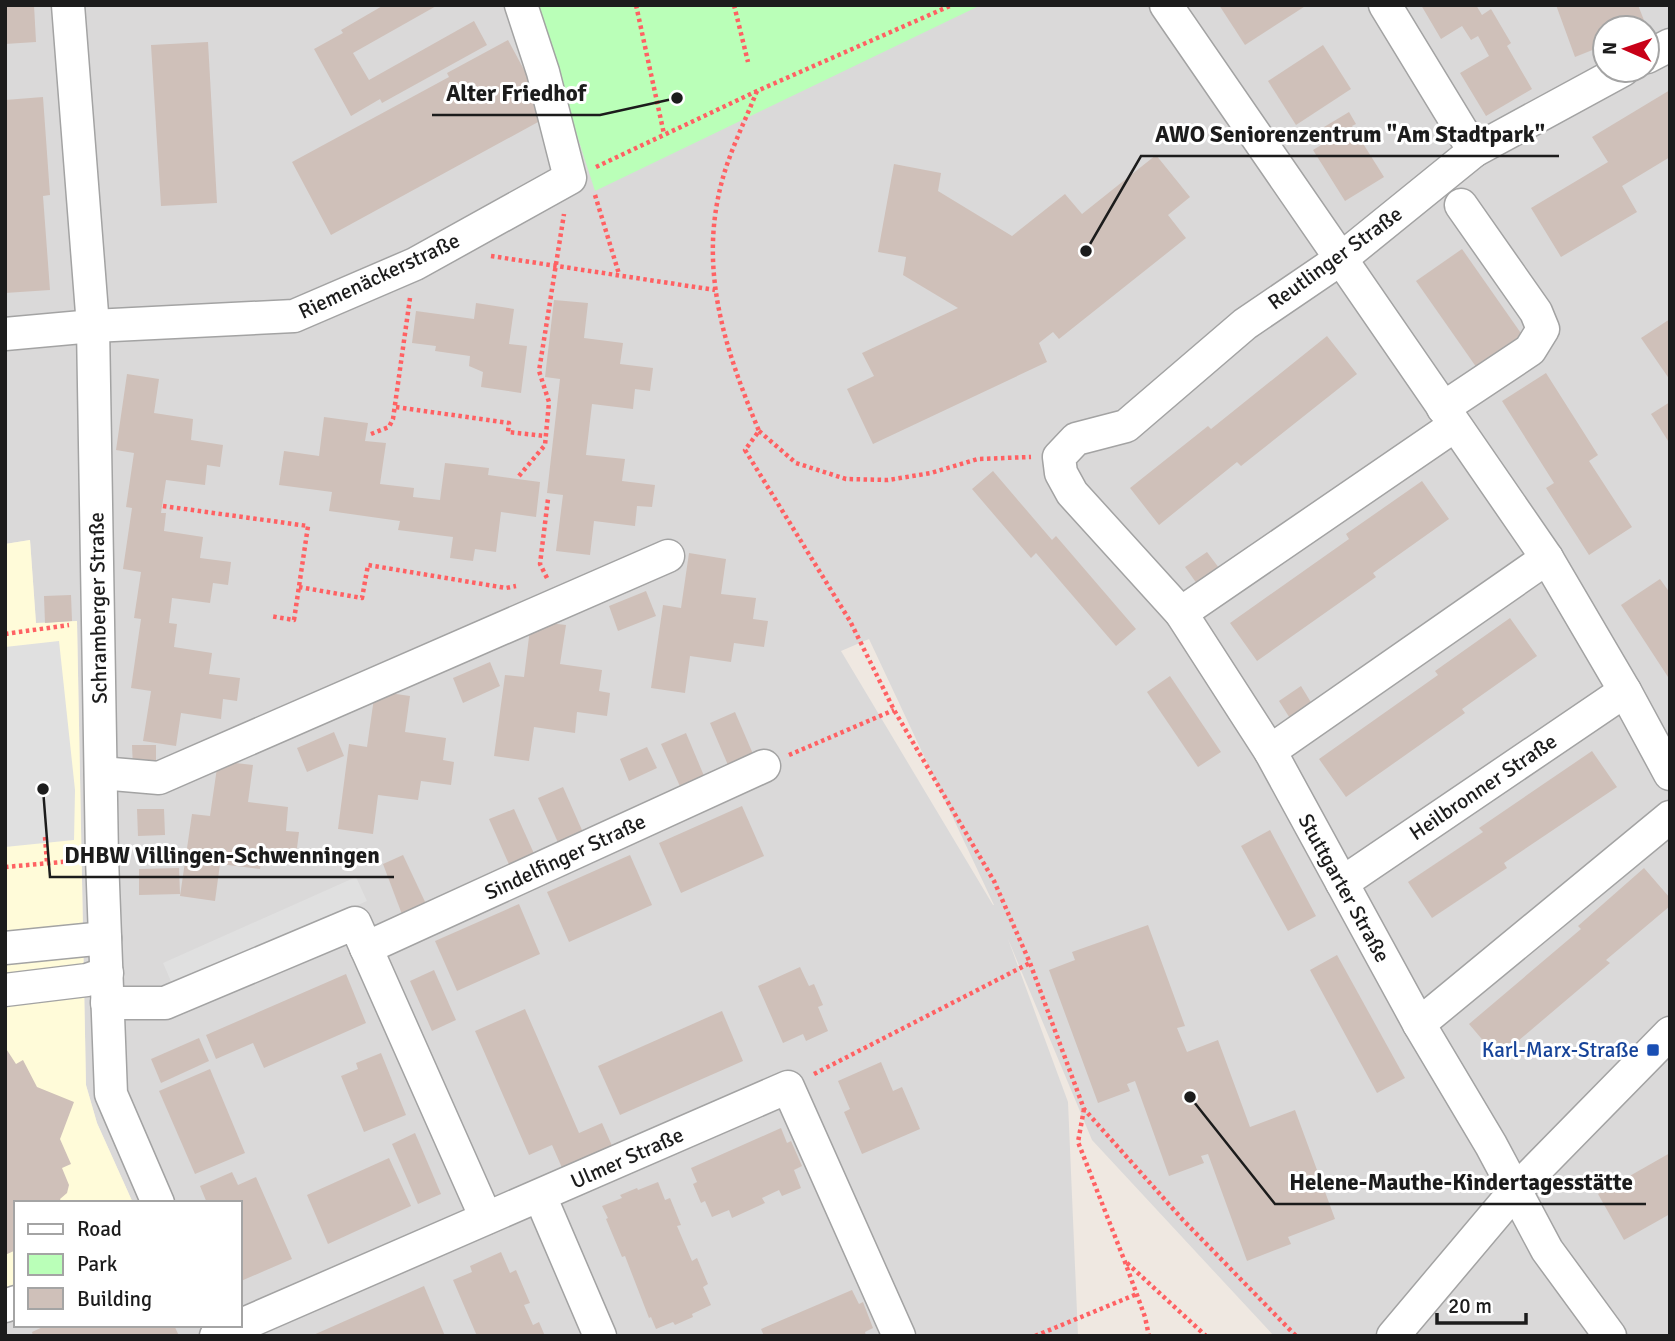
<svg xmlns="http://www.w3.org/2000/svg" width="1675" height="1341" font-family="Signika,sans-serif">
<rect width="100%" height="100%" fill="#efe8e1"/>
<path fill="#dad9d9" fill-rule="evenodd" d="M 5,5 L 1670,5 L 1670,1336 L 1274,1336 L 1092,1140 L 1008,939 L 1068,1102 L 1078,1336 L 5,1336 L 5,1296 L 16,1291 L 16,1325 L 240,1325 L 240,1203 L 133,1203 L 97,1123 L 86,1085 L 77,621 L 36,624 L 30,540 L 5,544 ZM 1605,28 L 1647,28 L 1647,70 L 1605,70 ZM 869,639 L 994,905 L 993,905 L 841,651 Z"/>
<path fill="#fffbd9" d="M 30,540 L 36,623 L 77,621 L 86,1085 L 97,1123 L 133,1203 L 16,1203 L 16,1291 L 5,1296 L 5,544 Z"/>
<path fill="#baffb8" d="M 535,5 L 981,5 L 595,191 Z"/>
<g fill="#e0e0e0">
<path d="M 59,641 L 75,790 L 74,840 L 5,847 L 5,647 Z"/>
<path d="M 356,877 L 367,901 L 173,986 L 163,963 Z"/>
</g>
<g fill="#cfc0b9">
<path d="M 5,5 L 34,5 L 36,42 L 5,44 Z"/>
<path d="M 384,5 L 438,5 L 353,53 L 369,80 L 474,21 L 487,45 L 382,103 L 380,99 L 351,116 L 314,49 L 343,33 L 341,30 Z"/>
<path d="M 1219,5 L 1307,5 L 1245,45 Z"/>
<path d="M 1421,5 L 1476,5 L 1482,15 L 1491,9 L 1511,43 L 1507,46 L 1532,89 L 1486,116 L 1460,73 L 1489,56 L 1478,36 L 1471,40 L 1462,26 L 1441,39 Z"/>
<path d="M 1556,5 L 1638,5 L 1647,28 L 1605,28 L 1605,45 L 1575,57 Z"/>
<path d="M 508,40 L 549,116 L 331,235 L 292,162 L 449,77 L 447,73 Z"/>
<path d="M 208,42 L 217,203 L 161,206 L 151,45 Z"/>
<path d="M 1323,45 L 1351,89 L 1296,125 L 1268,81 Z"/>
<path d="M 1670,90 L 1670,157 L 1622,186 L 1637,212 L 1561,257 L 1531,208 L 1608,162 L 1592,137 Z"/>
<path d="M 43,97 L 50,195 L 43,196 L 50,290 L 5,293 L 5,100 Z"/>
<path d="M 1349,112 L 1356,124 L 1352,126 L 1384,177 L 1345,201 L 1313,150 L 1331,139 L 1324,127 Z"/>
<path d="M 1156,155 L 1190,197 L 1168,215 L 1186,238 L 1059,339 L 1053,332 L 1039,343 L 1047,362 L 873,444 L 847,389 L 874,376 L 862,353 L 958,308 L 903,275 L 906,257 L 878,252 L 894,164 L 941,173 L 938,191 L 1012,236 L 1065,194 L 1082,214 Z"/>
<path d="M 1462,249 L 1525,339 L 1479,371 L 1416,281 Z"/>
<path d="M 554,300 L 588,303 L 584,338 L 623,343 L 620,364 L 653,368 L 650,391 L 635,389 L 633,409 L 592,404 L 586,455 L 625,459 L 622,481 L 655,485 L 652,507 L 637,506 L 635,526 L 594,521 L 590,555 L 556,551 L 563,495 L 547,493 L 560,379 L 545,377 Z"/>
<path d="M 476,303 L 514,309 L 509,344 L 527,346 L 521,393 L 481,387 L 483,372 L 469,366 L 470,356 L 435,351 L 436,346 L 412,343 L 416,311 L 474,319 Z"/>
<path d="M 1670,319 L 1670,380 L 1641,338 Z"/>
<path d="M 1327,336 L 1357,374 L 1241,466 L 1237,462 L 1159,525 L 1130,488 L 1208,426 L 1211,429 Z"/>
<path d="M 1546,373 L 1598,455 L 1589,461 L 1632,527 L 1589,555 L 1546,488 L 1554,483 L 1502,401 Z"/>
<path d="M 127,374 L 159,379 L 154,413 L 193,419 L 191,440 L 223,445 L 220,467 L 207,465 L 205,485 L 166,480 L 161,513 L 166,513 L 164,531 L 203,537 L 200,558 L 231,562 L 228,585 L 213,583 L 210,603 L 172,598 L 169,623 L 177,624 L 174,647 L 212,653 L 209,674 L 240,678 L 237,701 L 223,699 L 221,719 L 181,713 L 176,746 L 143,741 L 151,691 L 131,688 L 141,619 L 134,618 L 141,572 L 123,569 L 132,508 L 126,507 L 134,453 L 116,450 Z"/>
<path d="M 1670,402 L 1670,444 L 1651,414 Z"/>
<path d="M 324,417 L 368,423 L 365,441 L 386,443 L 380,484 L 414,488 L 413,497 L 440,500 L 445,463 L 489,468 L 488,475 L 540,482 L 536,517 L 501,512 L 496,552 L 475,549 L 473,561 L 450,558 L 453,537 L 398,530 L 400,521 L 329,511 L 332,492 L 279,485 L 284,451 L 319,456 Z"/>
<path d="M 993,471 L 1052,540 L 1056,536 L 1136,629 L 1116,646 L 1036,553 L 1031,558 L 972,489 Z"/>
<path d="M 1422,481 L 1449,519 L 1373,573 L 1376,577 L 1257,661 L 1230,623 L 1349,539 L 1346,534 Z"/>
<path d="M 1207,552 L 1222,572 L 1200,588 L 1185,567 Z"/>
<path d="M 689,553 L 726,559 L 721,594 L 756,598 L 753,619 L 768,621 L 764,647 L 734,643 L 731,662 L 690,656 L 685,693 L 651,688 L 663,605 L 681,608 Z"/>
<path d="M 1660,579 L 1670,593 L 1670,680 L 1621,605 Z"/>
<path d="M 646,591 L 656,616 L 618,631 L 609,606 Z"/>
<path d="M 71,595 L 72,621 L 45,623 L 44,596 Z"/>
<path d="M 1510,618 L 1537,656 L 1462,709 L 1465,713 L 1346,797 L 1319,759 L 1438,675 L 1435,671 Z"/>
<path d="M 531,621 L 566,625 L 560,664 L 602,670 L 599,691 L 610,693 L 607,716 L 577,712 L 575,733 L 534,727 L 529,761 L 494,756 L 505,675 L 524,677 Z"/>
<path d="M 490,662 L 500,686 L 463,703 L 453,678 Z"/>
<path d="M 1170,676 L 1221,752 L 1198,767 L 1147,692 Z"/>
<path d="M 1301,686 L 1315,709 L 1293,723 L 1279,701 Z"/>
<path d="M 375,691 L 410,696 L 405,732 L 446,738 L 443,760 L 454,762 L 451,785 L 421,781 L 418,800 L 378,795 L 373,834 L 338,829 L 349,744 L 367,747 Z"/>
<path d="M 735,712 L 756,761 L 731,772 L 710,723 Z"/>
<path d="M 334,732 L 344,756 L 307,772 L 297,748 Z"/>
<path d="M 686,733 L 707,783 L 683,793 L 661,744 Z"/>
<path d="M 132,745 L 156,745 L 156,767 L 133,768 Z"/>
<path d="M 647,747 L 657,768 L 629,781 L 620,759 Z"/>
<path d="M 1592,751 L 1617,787 L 1504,863 L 1507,868 L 1432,918 L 1408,882 L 1483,832 L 1479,828 Z"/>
<path d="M 218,761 L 253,765 L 248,802 L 288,807 L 286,831 L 299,832 L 296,856 L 263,851 L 260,869 L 220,864 L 215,901 L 180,896 L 192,814 L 210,816 Z"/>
<path d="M 563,787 L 585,837 L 560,847 L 538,798 Z"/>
<path d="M 742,806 L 764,856 L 681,893 L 659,843 Z"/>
<path d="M 137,809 L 164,809 L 165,835 L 138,836 Z"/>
<path d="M 514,809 L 536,858 L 511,869 L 489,819 Z"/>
<path d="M 1270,830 L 1316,916 L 1288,931 L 1241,846 Z"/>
<path d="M 403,855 L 427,906 L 403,917 L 383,864 Z"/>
<path d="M 630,855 L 652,905 L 569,942 L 547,892 Z"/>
<path d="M 179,868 L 180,894 L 139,895 L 139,869 Z"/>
<path d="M 1644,868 L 1670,898 L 1670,906 L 1606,960 L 1610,963 L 1498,1058 L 1469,1024 L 1581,929 L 1578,926 Z"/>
<path d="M 519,904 L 540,954 L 457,991 L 435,941 Z"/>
<path d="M 1148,925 L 1185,1026 L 1177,1028 L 1187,1052 L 1218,1040 L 1250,1127 L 1295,1110 L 1335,1219 L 1288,1237 L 1291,1244 L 1247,1261 L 1208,1154 L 1201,1156 L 1204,1163 L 1169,1176 L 1135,1081 L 1127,1084 L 1130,1091 L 1098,1103 L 1049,970 L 1075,960 L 1072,952 Z"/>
<path d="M 1337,955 L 1405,1078 L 1377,1093 L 1310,970 Z"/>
<path d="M 800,967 L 809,986 L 814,984 L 823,1005 L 818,1007 L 828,1031 L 806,1041 L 803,1034 L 783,1043 L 758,986 Z"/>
<path d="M 434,970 L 456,1020 L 432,1031 L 410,981 Z"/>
<path d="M 346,974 L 366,1023 L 264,1068 L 253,1043 L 216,1059 L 206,1035 Z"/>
<path d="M 525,1009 L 579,1133 L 602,1123 L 613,1148 L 563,1170 L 552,1145 L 529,1155 L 475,1031 Z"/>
<path d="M 722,1011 L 743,1061 L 620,1115 L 598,1066 Z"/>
<path d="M 199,1038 L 209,1061 L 161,1083 L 151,1059 Z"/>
<path d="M 5,1047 L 16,1064 L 23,1060 L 37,1087 L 74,1102 L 60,1139 L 71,1164 L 62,1168 L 69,1185 L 67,1193 L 60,1199 L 62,1203 L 16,1203 L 16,1250 L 5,1255 Z"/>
<path d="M 381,1053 L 406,1115 L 364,1132 L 341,1076 L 358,1069 L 356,1063 Z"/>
<path d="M 881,1062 L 893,1091 L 902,1087 L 920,1129 L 862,1154 L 844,1112 L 850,1109 L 838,1081 Z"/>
<path d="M 210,1069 L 245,1153 L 195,1174 L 159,1091 Z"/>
<path d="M 781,1128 L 787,1143 L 791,1141 L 802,1166 L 794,1170 L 801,1188 L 782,1196 L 779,1190 L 762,1198 L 765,1203 L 732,1218 L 729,1210 L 712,1217 L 705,1201 L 701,1203 L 693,1184 L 697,1182 L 691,1168 Z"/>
<path d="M 415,1133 L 441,1194 L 418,1204 L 392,1144 Z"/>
<path d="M 1670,1153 L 1670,1214 L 1624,1240 L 1598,1194 Z"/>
<path d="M 389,1158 L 411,1206 L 328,1244 L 307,1195 Z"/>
<path d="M 232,1172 L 238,1185 L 256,1177 L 292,1259 L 241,1281 L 240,1203 L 207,1203 L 200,1186 Z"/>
<path d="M 658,1182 L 665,1200 L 670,1198 L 681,1225 L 677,1226 L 692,1261 L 697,1258 L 708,1284 L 703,1287 L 711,1305 L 692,1314 L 693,1317 L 675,1325 L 673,1322 L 656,1329 L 651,1317 L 649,1318 L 625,1256 L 622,1257 L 606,1219 L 608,1218 L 602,1206 L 622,1198 L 620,1195 L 637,1188 L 638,1190 Z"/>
<path d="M 501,1252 L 510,1273 L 516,1270 L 530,1303 L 524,1305 L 533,1325 L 539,1322 L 545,1336 L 477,1336 L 453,1280 L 472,1272 L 470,1266 Z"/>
<path d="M 424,1286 L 445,1336 L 311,1336 Z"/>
<path d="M 852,1290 L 859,1304 L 863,1302 L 873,1328 L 865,1332 L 866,1336 L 764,1336 L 761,1329 Z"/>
<path d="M 47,1325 L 174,1325 L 179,1336 L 33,1336 L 32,1332 Z"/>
</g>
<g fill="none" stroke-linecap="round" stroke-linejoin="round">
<g stroke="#a3a3a3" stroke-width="35">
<g id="minor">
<path d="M 68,5 L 93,326 L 102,858 L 111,1094 L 158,1203"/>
<path d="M 1166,5 L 1547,558 L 1625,691 L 1670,774"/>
<path d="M 1385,5 L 1474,151"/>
<path d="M 1647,57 L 1670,45"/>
<path d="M 5,334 L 93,326 L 294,316 L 415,264 L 570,178 L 543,72 L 521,5"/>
<path d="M 1443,408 L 1530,350 L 1543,329 L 1536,312 L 1461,205"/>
<path d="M 1181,613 L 1454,426"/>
<path d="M 1270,751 L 1547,558"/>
<path d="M 101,773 L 159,778 L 668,556"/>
<path d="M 1342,883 L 1625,691"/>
<path d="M 5,948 L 105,938"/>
<path d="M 366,948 L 764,766"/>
<path d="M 5,990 L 87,980 L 107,973"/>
<path d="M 107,1003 L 165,1003 L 355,923 L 486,1218"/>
<path d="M 1419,1024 L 1670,817"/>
<path d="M 540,1196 L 600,1336"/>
<path d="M 5,1306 L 16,1302"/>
<path d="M 216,1336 L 788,1087 L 899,1336"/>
<path d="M 1393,1336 L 1516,1190 L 1670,1033"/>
<path d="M 1610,1336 L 1547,1250 L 1491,1145 L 1419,1024 L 1270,751 L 1181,613 L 1072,493 L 1061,473 L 1059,457 L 1076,439 L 1126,426 L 1245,324 L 1342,258 L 1474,151 L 1623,70"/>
</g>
</g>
<g stroke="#ff6163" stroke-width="4.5" stroke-dasharray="3.5 3.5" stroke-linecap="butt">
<path d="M 636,5 L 664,134"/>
<path d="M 734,5 L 748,62"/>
<path d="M 757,91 C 745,121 730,151 722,181 C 698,270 725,349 759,431 L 745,450 L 850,621 L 894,710 L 994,881 L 1030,963 L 1084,1109 L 1183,1220 L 1296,1336"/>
<path d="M 596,167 L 757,91 L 952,5"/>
<path d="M 595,195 L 619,274"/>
<path d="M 491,256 L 715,290"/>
<path d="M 396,407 L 509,423 L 508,432 L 545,436"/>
<path d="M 759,431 L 796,463 L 846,479 L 888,480 L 931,473 L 978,459 L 1031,457"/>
<path d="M 371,434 L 389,427 L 393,419 L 410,298"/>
<path d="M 519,476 L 545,445 L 549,402 L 539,371 L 564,214"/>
<path d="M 163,506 L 308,526 L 294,620 L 270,616"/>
<path d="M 547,578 L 540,564 L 548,499"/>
<path d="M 299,587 L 362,598 L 368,565 L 506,588 L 516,586"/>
<path d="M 5,634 L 69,625"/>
<path d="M 789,755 L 894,710"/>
<path d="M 45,837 L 47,863"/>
<path d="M 5,867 L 73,861"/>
<path d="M 814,1074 L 1030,963"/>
<path d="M 1084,1109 L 1078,1142 L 1125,1262 L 1145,1317 L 1149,1336"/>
<path d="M 1127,1263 L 1206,1336"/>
<path d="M 1035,1336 L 1137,1294"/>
</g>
<use href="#minor" stroke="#fff" stroke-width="32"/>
</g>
<rect fill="#1a4fb4" stroke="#fff" stroke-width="2.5" x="1646" y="1043" width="14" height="14" rx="3.5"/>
<g text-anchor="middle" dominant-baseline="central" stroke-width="6" stroke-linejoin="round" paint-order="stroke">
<g font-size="21" fill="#1c1c1c" stroke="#fff">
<text transform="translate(1335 258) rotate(-36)">Reutlinger Straße</text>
<text transform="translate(379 276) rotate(-25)">Riemenäckerstraße</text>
<text transform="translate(98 608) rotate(-91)">Schramberger Straße</text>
<text transform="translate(1483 787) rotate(-34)">Heilbronner Straße</text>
<text transform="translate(565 857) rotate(-25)">Sindelfinger Straße</text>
<text transform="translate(1344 888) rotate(61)">Stuttgarter Straße</text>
<text transform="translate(627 1158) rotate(-24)">Ulmer Straße</text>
</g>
<g font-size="21" fill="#164399" stroke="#fff" text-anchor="end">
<text x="1639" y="1050">Karl-Marx-Straße</text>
</g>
</g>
<path fill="none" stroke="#1c1c1c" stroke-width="2.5" d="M677 98L600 115H432M1086 251L1141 156H1559M43 789L50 877H394M1190 1097L1275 1204H1646"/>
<g fill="#1c1c1c" stroke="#fff" stroke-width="2.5">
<circle cx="677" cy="98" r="7"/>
<circle cx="1086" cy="251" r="7"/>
<circle cx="43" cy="789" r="7"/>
<circle cx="1190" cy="1097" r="7"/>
</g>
<g font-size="23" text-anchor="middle" font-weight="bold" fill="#1c1c1c" stroke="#fff" stroke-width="6" stroke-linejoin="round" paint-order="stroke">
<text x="516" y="101">Alter Friedhof</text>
<text x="1350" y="142">AWO Seniorenzentrum "Am Stadtpark"</text>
<text x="222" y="863">DHBW Villingen-Schwenningen</text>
<text x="1461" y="1190">Helene-Mauthe-Kindertagesstätte</text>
</g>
<rect width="1675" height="1341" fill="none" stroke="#1c1c1c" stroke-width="14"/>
<rect x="14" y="1201" width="228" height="126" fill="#ffffff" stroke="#a4a4a4" stroke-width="2"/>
<rect x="28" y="1224" width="35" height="10" fill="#ffffff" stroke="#a4a4a4" stroke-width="2"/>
<text x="77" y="1236" font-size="21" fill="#1c1c1c">Road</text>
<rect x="28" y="1254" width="35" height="21" fill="#baffb8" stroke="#a4a4a4" stroke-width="2"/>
<text x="77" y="1271" font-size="21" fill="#1c1c1c">Park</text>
<rect x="28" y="1288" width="35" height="21" fill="#cfc0b9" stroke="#a4a4a4" stroke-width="2"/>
<text x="77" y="1306" font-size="21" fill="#1c1c1c">Building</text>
<g transform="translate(1626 49) rotate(272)"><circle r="33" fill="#ffffff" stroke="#a4a4a4" stroke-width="2"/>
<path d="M0-5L12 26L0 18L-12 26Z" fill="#c80017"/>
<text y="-10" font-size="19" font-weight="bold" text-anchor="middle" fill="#1c1c1c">N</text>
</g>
<path d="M1437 1313v10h89v-10" fill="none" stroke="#1c1c1c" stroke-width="3.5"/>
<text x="1448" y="1313" font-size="21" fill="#1c1c1c" stroke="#ffffff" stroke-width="5" paint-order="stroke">20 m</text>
</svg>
